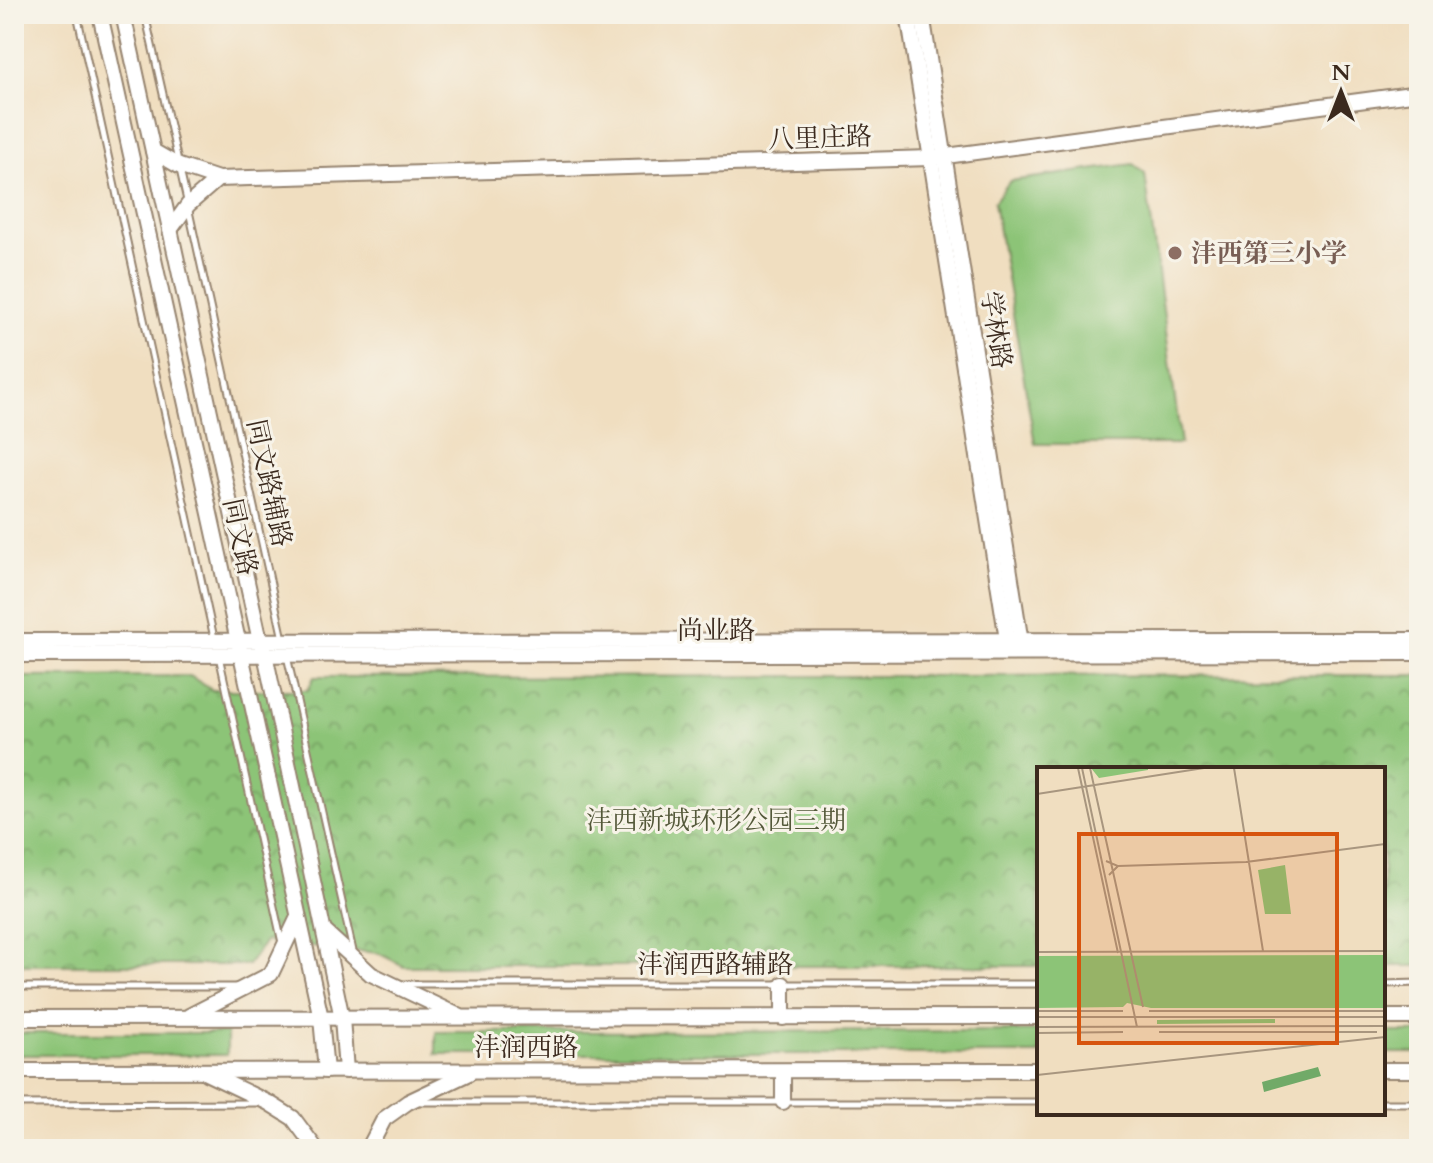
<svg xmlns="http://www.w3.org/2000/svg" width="1433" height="1163" font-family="Cardo,'Noto Serif SC',serif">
<defs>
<pattern id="park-crowns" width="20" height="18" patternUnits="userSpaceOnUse" patternTransform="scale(2)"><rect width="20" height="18" fill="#8cc477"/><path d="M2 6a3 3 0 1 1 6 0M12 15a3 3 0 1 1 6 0" fill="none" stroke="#749f61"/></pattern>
</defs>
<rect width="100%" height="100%" fill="#f7f3e8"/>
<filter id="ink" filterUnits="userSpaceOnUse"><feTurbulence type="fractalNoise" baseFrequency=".0125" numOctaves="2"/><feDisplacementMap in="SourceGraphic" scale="16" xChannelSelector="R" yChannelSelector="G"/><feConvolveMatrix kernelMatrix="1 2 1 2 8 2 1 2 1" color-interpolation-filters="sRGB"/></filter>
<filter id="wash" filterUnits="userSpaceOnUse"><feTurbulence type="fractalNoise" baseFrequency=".006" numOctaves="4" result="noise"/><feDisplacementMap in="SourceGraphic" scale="32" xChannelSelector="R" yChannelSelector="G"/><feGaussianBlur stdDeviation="1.8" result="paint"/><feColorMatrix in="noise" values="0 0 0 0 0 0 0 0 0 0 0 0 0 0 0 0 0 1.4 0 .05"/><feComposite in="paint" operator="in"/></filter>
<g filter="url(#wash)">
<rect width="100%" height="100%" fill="#f0dec0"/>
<g fill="#8cc477" stroke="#64774a" stroke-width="2">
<path d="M 1133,164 L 1145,174 L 1181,444 L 1035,444 L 994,202 L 1010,181 Z"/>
<path d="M 1039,1031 L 1039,1054 L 436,1054 L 436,1032 Z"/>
<rect x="1383" y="1032" width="36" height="21"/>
<rect x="14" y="1033" width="213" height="22"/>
</g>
<path fill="url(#park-crowns)" stroke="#64774a" stroke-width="2" d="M 1419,675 L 1419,966 L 1383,966 L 1383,769 L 1039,769 L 1039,966 L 404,966 L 378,953 L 265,941 L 248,965 L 14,965 L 14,677 L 190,676 L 212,690 L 308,690 L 314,677 Z"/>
</g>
<g filter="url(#ink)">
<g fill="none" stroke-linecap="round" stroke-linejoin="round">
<g stroke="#96846f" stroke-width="9">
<g id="lane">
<path d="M 77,14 L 214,638"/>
<path d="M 145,14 L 187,201"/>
<path d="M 189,211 L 283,639"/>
<path d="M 219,656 L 282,943"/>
<path d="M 287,656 L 353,951"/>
<path d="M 404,984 L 1039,984"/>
<path d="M 1383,984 L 1419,983"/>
<path d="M 14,987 L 238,987"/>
<path d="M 421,1102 L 1039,1102"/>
<path d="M 1383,1103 L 1419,1103"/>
<path d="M 14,1104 L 257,1103"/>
<path d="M 325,1149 L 368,1146"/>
</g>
</g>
<g stroke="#96846f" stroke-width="18">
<g id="secondary">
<path d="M 100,14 L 321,1018 L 326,1071"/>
<path d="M 123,14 L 260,641 L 265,654 L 342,1018 L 346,1071"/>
<path d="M 908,14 L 1008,646"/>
<path d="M 922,14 L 1022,649"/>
<path d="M 153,151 L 179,166 L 218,179 L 188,205 L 170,230"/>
<path d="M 218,179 L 931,158 L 1419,93"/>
<path d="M 14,641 L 1419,640"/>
<path d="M 14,655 L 1419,653"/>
<path d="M 324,931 L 371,974 L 459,1016"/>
<path d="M 189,1016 L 271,974 L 298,917"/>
<path d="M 1383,1017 L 1419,1017"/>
<path d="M 14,1018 L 1039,1017"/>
<path d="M 783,1018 L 783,984"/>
<path d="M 1383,1070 L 1419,1070"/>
<path d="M 14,1071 L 1039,1070"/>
<path d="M 783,1071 L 783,1102"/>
<path d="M 206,1073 L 269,1103 L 293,1118 L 316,1149"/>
<path d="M 370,1146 L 384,1119 L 408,1102 L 469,1073"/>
</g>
</g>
<use href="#lane" stroke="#fff" stroke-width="5"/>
<use href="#secondary" stroke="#fff" stroke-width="14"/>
</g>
</g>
<circle fill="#8d6e63" stroke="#f7f3e8" stroke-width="3" cx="1175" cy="253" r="8"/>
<g text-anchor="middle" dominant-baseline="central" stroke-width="6" stroke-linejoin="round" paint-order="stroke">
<g font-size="26" fill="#3b2a1e" stroke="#f7f3e8">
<text transform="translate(820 138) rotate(-2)">八里庄路</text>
<text transform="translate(996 330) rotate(81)">学林路</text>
<text transform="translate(269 483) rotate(78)">同文路辅路</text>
<text transform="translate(240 537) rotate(78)">同文路</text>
<text x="716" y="630">尚业路</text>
<text x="715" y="964">沣润西路辅路</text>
<text x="526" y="1047">沣润西路</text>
</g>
<g font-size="26" font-weight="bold" fill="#785e54" stroke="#f7f3e8" text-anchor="start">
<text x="1191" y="253">沣西第三小学</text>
</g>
<g font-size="26" fill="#535839" stroke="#f7f3e8">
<text x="716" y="820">沣西新城环形公园三期</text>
</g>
</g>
<g transform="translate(1037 767)">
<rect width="348" height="348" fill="#f0dec0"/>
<path d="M 54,1 L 111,1 L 111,3 L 62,11 ZM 248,98 L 254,147 L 228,147 L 221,103 ZM 238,252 L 238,256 L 120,257 L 120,253 Z" fill="#8cc477"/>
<path d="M 281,300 L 284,309 L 227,325 L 225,315 Z" fill="#71aa68"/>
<path d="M 348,188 L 348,241 L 114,241 L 90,236 L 86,240 L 0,241 L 0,189 Z" fill="#8cc477"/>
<path fill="none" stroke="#a8967f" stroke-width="2" d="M 41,1 L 81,186M 45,1 L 100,260M 53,1 L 106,240M 197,1 L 226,184M 0,27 L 167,1M 69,94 L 81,99 L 72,108M 81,99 L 209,95 L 348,77M 0,185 L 348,184M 0,244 L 86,244M 112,244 L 348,244M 0,250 L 348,250M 0,260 L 348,259M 122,265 L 340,265M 0,266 L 86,265M 0,308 L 348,270"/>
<path fill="#d7540e" fill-opacity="0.15" stroke="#d7540e" stroke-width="4" d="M 42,67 L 300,67 L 300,276 L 42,276 Z"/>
<rect width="348" height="348" fill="none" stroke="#3b2a1e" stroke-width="4"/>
</g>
<rect width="1433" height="1163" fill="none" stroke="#f7f3e8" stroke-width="48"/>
<g transform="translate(1341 92)" stroke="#f7f3e8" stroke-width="6" paint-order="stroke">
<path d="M0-6L14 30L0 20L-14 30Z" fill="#3b2a1e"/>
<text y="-12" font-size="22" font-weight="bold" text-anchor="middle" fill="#3b2a1e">N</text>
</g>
</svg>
